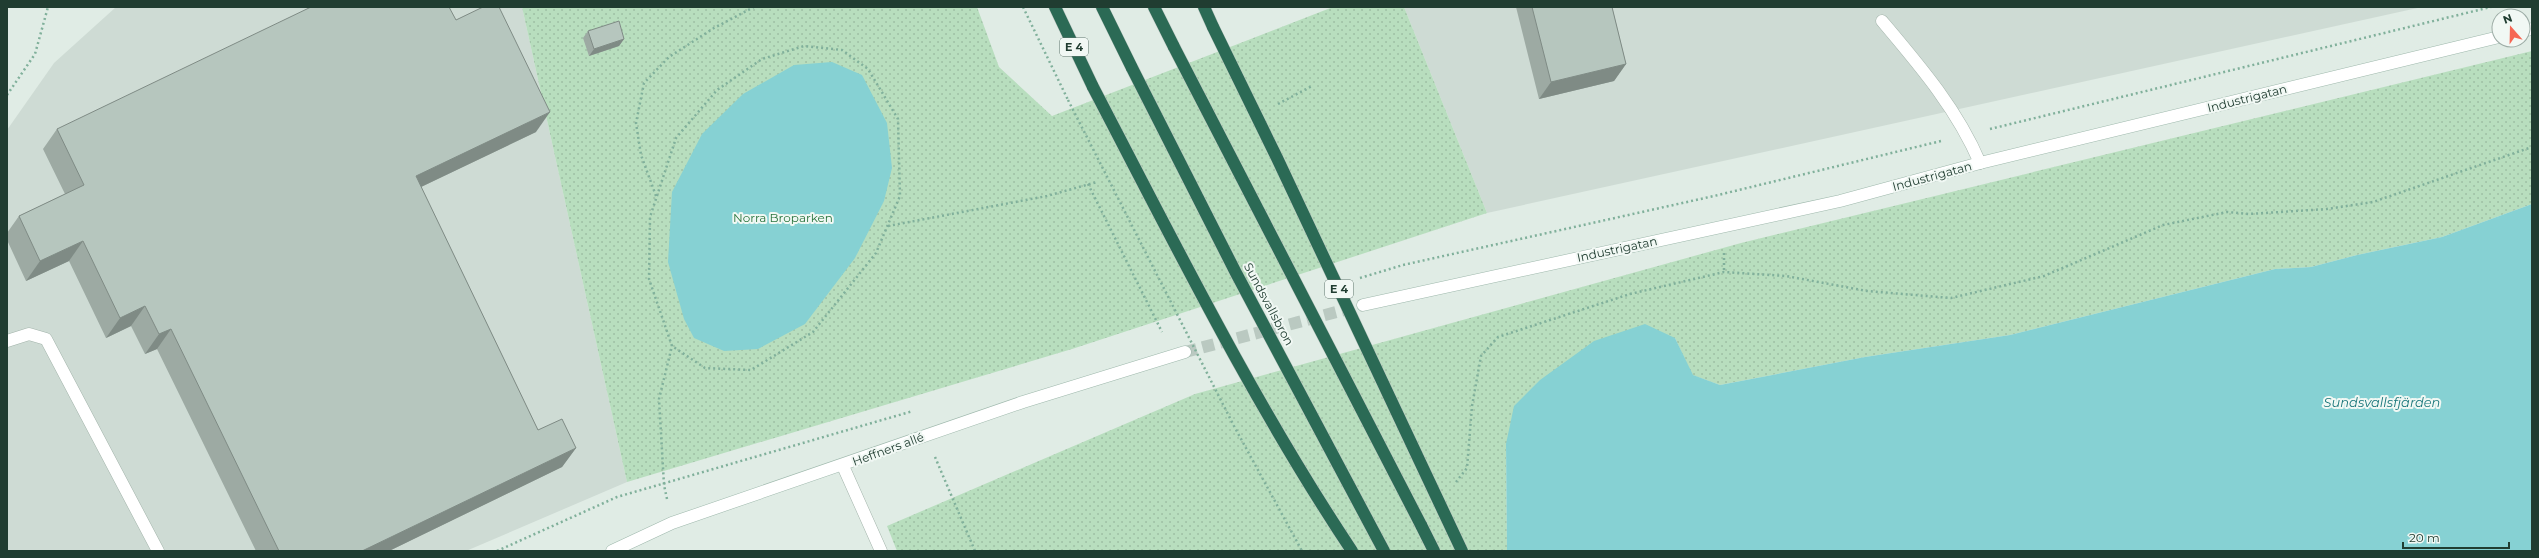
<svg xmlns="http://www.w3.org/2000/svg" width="2539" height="558" font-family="Montserrat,sans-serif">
<defs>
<pattern id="park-dots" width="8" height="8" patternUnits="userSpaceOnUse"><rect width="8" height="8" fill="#b8debe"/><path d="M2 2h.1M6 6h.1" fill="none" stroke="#9ebfa4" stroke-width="1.8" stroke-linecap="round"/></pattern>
</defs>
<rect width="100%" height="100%" fill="#e0ece5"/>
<g fill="#cedbd4">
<path d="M 116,7 L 522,7 L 627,482 L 466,551 L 7,551 L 7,130 L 54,63 Z"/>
<path d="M 1404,7 L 2422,7 L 1487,213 Z"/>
</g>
<g fill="url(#park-dots)">
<path d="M 522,7 L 977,7 L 999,67 L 1052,116 L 1333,7 L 1404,7 L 1487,213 L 1072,349 L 627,482 Z"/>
<path d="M 2532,51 L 2532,204 L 2442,237 L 2357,255 L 2311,267 L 2275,269 L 2010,335 L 1865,357 L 1720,385 L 1692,375 L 1675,338 L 1506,444 L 1507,551 L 897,551 L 887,526 L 1195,394 L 1741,243 Z"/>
</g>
<g fill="#86d1d3">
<path d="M 832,62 L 862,75 L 887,123 L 892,168 L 884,201 L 855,258 L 805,324 L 758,349 L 724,351 L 694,338 L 684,319 L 668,262 L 672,192 L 702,134 L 743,94 L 794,65 Z"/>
<path d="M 2532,204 L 2532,551 L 1507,551 L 1506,444 L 1514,406 L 1540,380 L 1594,341 L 1645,324 L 1675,338 L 1693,375 L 1720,385 L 1865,357 L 2010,335 L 2275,269 L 2311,267 L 2357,255 L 2442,237 Z"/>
</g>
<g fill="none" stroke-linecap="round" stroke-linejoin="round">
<path stroke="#bac9c1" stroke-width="12" stroke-dasharray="12 6" stroke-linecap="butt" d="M 1185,352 L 1363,305"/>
<g stroke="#a3b4ab" stroke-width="13">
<g id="lane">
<path d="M 1882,21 C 1920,66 1957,109 1980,163"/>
<path d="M 7,341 L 29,334 L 46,339 L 158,551"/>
<path d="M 843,466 L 881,551"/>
</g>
</g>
<g stroke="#9eb8ac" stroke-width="13">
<g id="secondary">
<path d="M 2523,31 L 2532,29"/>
<path d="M 1363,305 L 1840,201 L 1980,163 L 2499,37"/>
<path d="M 612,551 L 672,523 L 1023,402 L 1185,352"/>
</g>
</g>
<g stroke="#c1c9c5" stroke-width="13">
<g id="highway">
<path d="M 1055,7 L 1093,87"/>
<path d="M 1102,7 L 1132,68"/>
<path d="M 1154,7 L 1174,47"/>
<path d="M 1204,7 L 1213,27"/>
<path d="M 1421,525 L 1434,551"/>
</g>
</g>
<g stroke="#80b09b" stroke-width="2.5" stroke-dasharray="2 3" stroke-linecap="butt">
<path d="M 1023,7 L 1068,100"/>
<path d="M 7,95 L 35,54 L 48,7"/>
<path d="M 1278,104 L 1312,86"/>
<path d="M 1990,129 L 2491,7"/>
<path d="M 1088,184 L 1162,332"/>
<path d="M 656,196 L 641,155 L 636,123 L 644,83 L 669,57 L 714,28 L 754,7"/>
<path d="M 888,226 L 1047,196 L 1097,182"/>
<path d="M 1724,253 L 1724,272"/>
<path d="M 1360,278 L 1403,265 L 1714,196 L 1941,141"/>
<path d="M 935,457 L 975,551"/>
<path d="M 1456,482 L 1467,468 L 1472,406 L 1481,356 L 1498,337 L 1630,294 L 1724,272 L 1786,276 L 1867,291 L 1951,298 L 2044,276 L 2163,225 L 2227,212 L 2249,214 L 2327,209 L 2373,202 L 2532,147"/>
<path d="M 667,499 L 664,485 L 659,399 L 672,346 L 649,279 L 650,217 L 676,138 L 717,90 L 762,59 L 804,46 L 842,50 L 868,69 L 898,119 L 900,196 L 876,253 L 813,332 L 751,370 L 705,368 L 672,346"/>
<path d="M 497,551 L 617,497 L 913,411"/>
</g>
<use href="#lane" stroke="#fff" stroke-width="12"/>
<use href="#secondary" stroke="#fff" stroke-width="12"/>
<use href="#highway" stroke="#2b6a55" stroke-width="12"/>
<g stroke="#c1c9c5" stroke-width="13" stroke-linecap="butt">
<g id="highway-bridge">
<path d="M 1213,27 L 1277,158 L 1462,551"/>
<path d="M 1174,47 L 1421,525"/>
<path d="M 1132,68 L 1236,273 L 1384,551"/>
<path d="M 1093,87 C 1175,244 1254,404 1352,551"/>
</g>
</g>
<path stroke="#80b09b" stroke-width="2.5" stroke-dasharray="2 3" stroke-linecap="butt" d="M 1068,100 L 1234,426 L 1302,551"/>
<use href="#highway-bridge" stroke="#2b6a55" stroke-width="12"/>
</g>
<g fill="#9daaa3">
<path d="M 1516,7 L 1612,7 L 1626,64 L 1614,81 L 1539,99 Z"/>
<path d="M 456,20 L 536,132 L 421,187 L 538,430 L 576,448 L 562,467 L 389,551 L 256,551 L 157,349 L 145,354 L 131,326 L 106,338 L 69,261 L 26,281 L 7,240 L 7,233 L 19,216 L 65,194 L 43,149 L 57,129 Z"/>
<path d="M 588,31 L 624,39 L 619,46 L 589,56 L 583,38 Z"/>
</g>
<g fill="#7f8b85">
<path d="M 624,39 L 619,46 L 589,56 L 594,49 Z"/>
<path d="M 1626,64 L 1614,81 L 1539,99 L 1551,82 Z"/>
<path d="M 550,112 L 536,132 L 402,196 L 416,176 Z"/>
<path d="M 83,241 L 69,261 L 26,281 L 40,261 Z"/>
<path d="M 145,306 L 131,326 L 106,338 L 120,318 Z"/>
<path d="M 171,329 L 157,349 L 145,354 L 159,334 Z"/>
<path d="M 576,448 L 562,467 L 389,551 L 362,551 Z"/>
</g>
<g fill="#b6c6be" stroke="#7f8b85">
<path d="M 311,7 L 449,7 L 456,20 L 483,7 L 499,7 L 550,112 L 416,176 L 538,430 L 562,419 L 576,448 L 362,551 L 279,551 L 171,329 L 159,334 L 145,306 L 120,318 L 83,241 L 40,261 L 19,216 L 84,185 L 57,129 Z"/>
<path d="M 1532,7 L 1612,7 L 1626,64 L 1551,82 Z"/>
<path d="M 619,21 L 624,39 L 594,49 L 588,31 Z"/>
</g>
<g text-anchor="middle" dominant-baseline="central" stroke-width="4" stroke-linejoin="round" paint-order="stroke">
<g fill="#f1f8f4" stroke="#5f756c" stroke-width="1">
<rect x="1060" y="38" width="28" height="18" rx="3"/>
<rect x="1325" y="280" width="28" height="18" rx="3"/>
</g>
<g font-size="11" font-weight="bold" fill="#203d31">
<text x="1074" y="47">E 4</text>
<text x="1339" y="289">E 4</text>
</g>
<g font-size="12" fill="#203d31" stroke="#f1f8f4">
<text transform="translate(2247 98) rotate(-14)">Industrigatan</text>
<text transform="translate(1932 176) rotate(-15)">Industrigatan</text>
<text transform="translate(1617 249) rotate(-12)">Industrigatan</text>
<text transform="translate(1269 304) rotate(62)">Sundsvallsbron</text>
<text transform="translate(888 449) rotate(-20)">Heffners allé</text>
</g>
<g font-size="12" fill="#29743d" stroke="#f1f8f4">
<text x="783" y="217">Norra Broparken</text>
</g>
<g font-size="13" font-style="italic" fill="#19767a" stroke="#f1f8f4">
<text x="2382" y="402">Sundsvallsfjärden</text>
</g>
</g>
<rect width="2539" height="558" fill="none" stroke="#203d31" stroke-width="16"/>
<g transform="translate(2511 28) rotate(340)"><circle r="19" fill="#f1f8f4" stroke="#9dada6"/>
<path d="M0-3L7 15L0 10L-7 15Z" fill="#f66754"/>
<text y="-6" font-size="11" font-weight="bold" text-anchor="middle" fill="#203d31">N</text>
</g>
<path d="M2403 542v6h106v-6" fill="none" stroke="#203d31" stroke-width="2"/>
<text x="2409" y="542" font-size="12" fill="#203d31" stroke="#f1f8f4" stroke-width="3" paint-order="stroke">20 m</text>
</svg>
